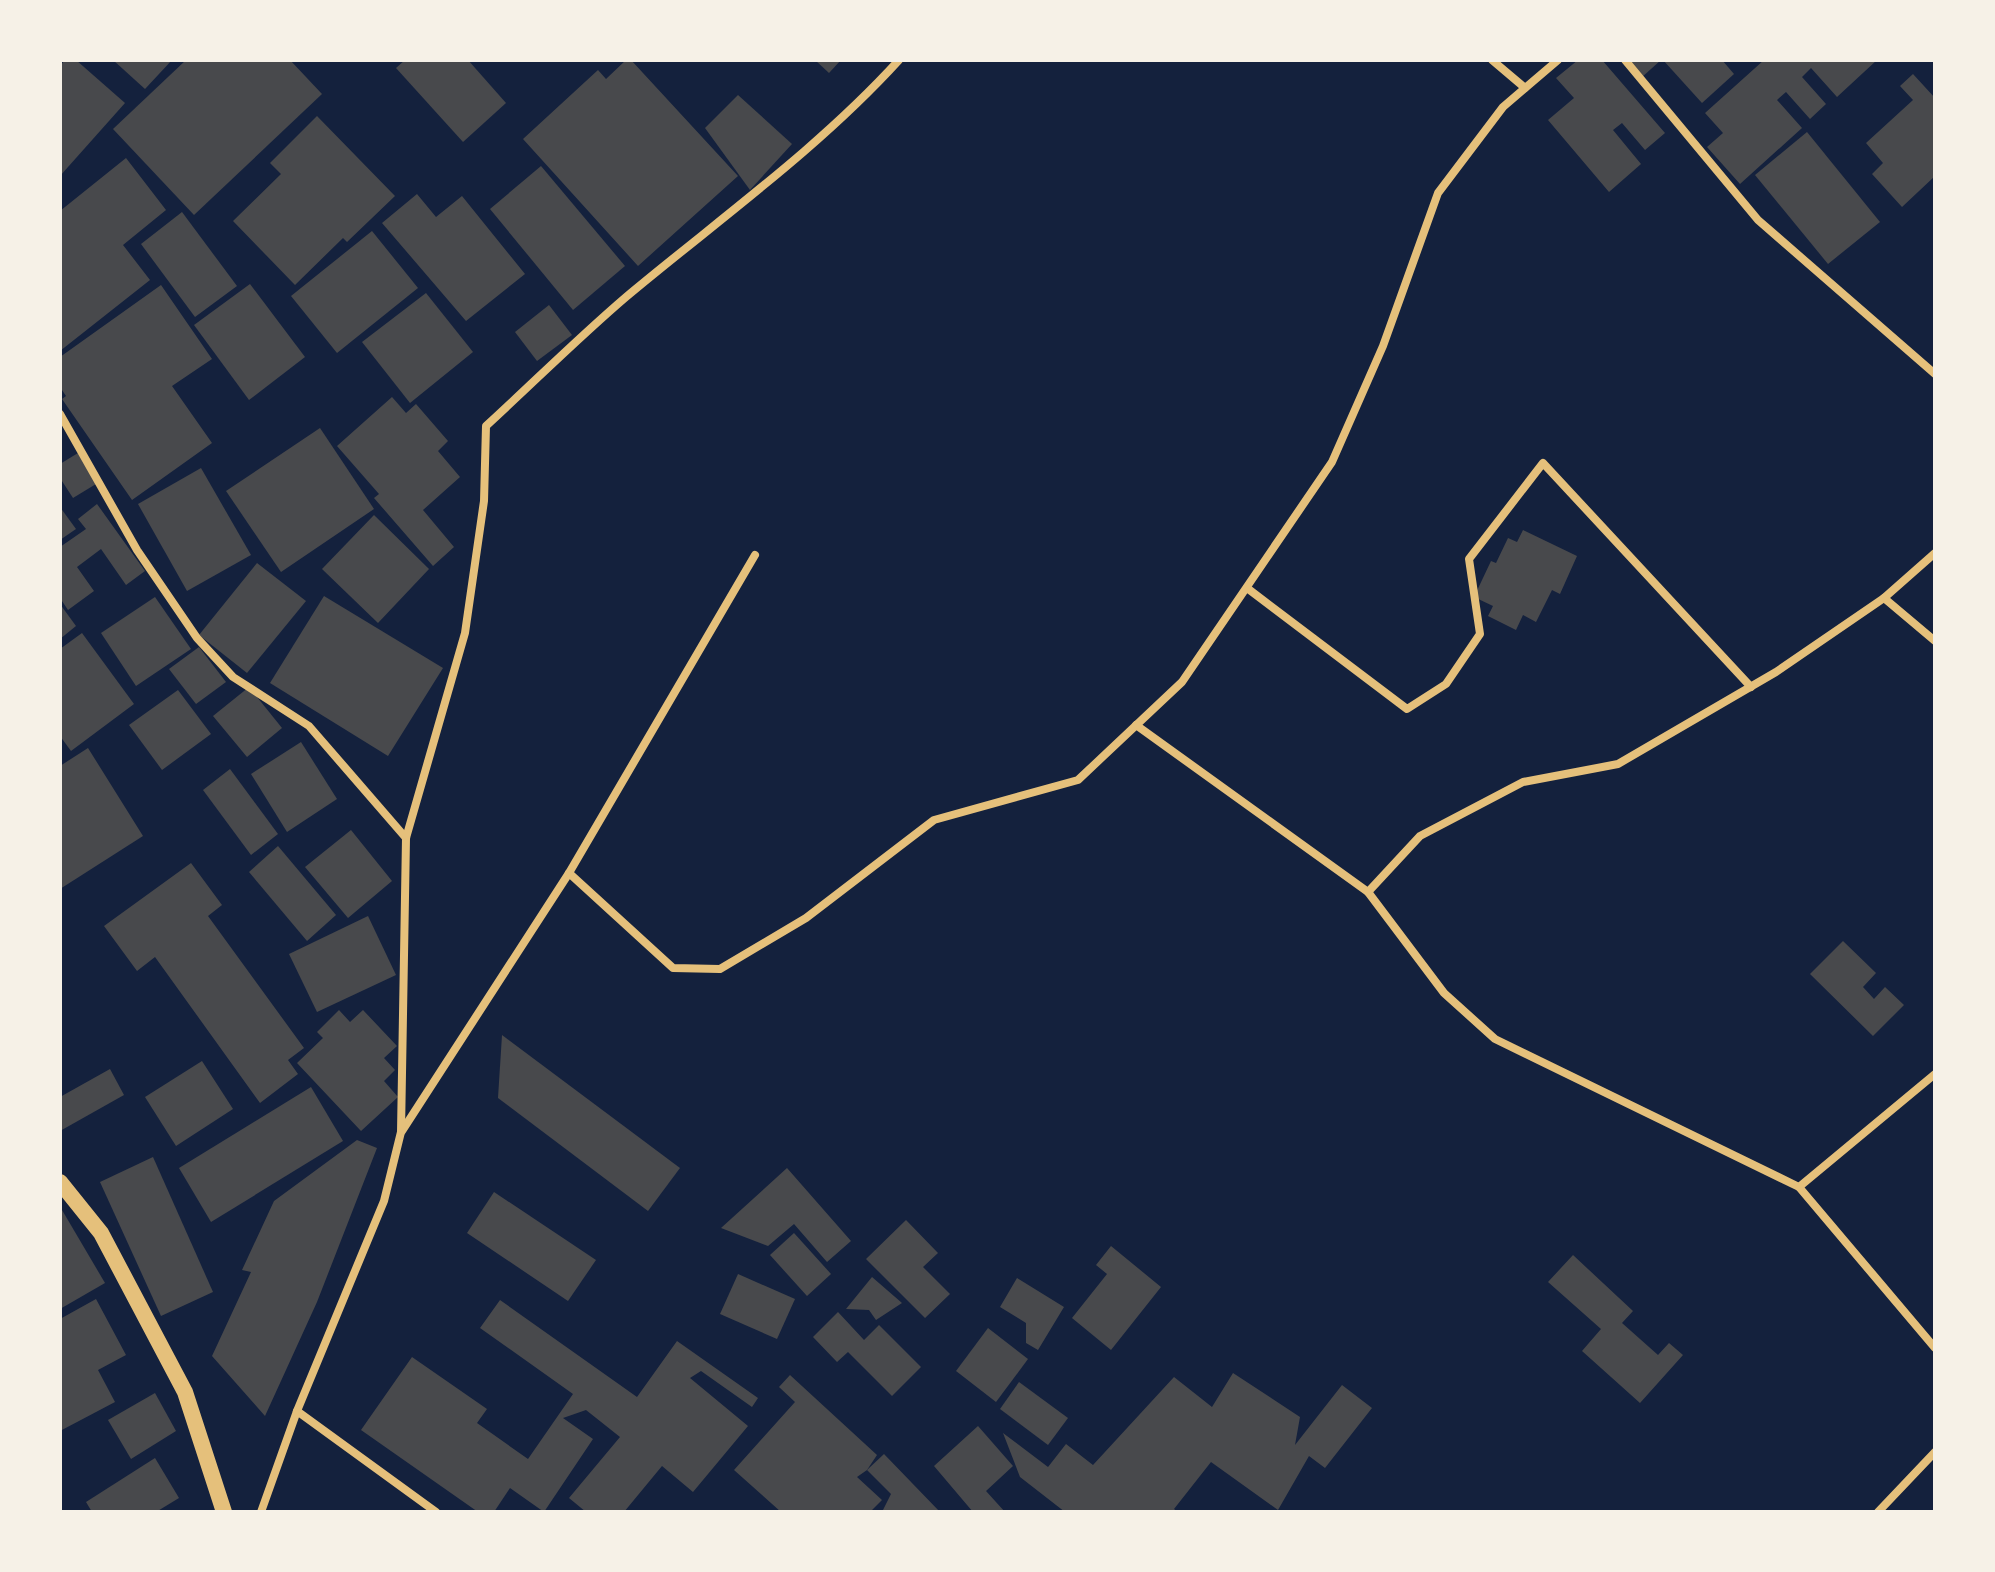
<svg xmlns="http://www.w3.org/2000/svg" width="1995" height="1572" font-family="Overpass,sans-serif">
<rect width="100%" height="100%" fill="#14213d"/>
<g fill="#48494c">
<path d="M 65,60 L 76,60 L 125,103 L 60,176 L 60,66 Z"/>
<path d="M 113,60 L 172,60 L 145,89 Z"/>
<path d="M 186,60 L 290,60 L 322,94 L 194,215 L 113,129 Z"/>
<path d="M 405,60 L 468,60 L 506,103 L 463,142 L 396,68 Z"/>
<path d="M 626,60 L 631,60 L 738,176 L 638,266 L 523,139 L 598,70 L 606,79 Z"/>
<path d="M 815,60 L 841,60 L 829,73 Z"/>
<path d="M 1578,60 L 1602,60 L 1665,133 L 1645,150 L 1622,123 L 1613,130 L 1641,164 L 1609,192 L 1548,120 L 1574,98 L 1556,78 Z"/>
<path d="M 1626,60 L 1661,60 L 1641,78 Z"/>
<path d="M 1663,60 L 1722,60 L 1734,74 L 1702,103 Z"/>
<path d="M 1764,60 L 1877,60 L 1837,97 L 1811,68 L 1802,77 L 1826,104 L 1810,119 L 1786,92 L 1777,100 L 1802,128 L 1740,184 L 1707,147 L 1723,133 L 1705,113 Z"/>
<path d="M 1913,74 L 1935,98 L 1935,176 L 1902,207 L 1872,174 L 1883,163 L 1866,143 L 1913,100 L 1900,86 Z"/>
<path d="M 738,95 L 792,144 L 750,190 L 705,128 Z"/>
<path d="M 317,116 L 395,196 L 347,242 L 343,238 L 295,285 L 233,221 L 281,174 L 270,163 Z"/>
<path d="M 1807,132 L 1880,222 L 1828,264 L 1755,175 Z"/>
<path d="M 126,158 L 166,210 L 123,245 L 150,280 L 60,351 L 60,211 Z"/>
<path d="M 541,166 L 625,266 L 573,310 L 490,209 Z"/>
<path d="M 417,194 L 436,217 L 462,196 L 525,274 L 466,321 L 382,223 Z"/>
<path d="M 182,212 L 237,286 L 195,317 L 141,244 Z"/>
<path d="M 372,231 L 418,288 L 337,353 L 291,296 Z"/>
<path d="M 250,284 L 305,357 L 249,400 L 194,325 Z"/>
<path d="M 161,285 L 212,359 L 172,386 L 212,443 L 132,500 L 62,399 L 66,396 L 60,387 L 60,357 Z"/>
<path d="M 426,293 L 473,352 L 410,403 L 362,342 Z"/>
<path d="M 549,305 L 572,335 L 537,361 L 515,332 Z"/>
<path d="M 392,397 L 406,413 L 416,404 L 448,441 L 438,451 L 460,477 L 423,510 L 454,547 L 433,566 L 374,498 L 379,494 L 337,446 Z"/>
<path d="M 320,428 L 374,509 L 281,572 L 226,491 Z"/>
<path d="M 78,453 L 96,484 L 73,498 L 60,478 L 60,464 Z"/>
<path d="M 201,468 L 251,555 L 187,591 L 138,504 Z"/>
<path d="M 97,504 L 145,571 L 126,585 L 101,549 L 77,567 L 94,591 L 68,610 L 60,598 L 60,547 L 86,529 L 78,519 Z"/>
<path d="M 60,507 L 76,529 L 60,540 Z"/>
<path d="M 374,515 L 429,569 L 378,623 L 322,569 Z"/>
<path d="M 1523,530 L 1577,556 L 1560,594 L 1552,590 L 1536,622 L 1523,615 L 1516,630 L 1488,616 L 1493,606 L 1474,597 L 1491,561 L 1496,563 L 1508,538 L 1517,542 Z"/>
<path d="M 257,563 L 306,601 L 247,673 L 199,635 Z"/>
<path d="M 324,596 L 443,668 L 388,756 L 270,683 Z"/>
<path d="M 155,597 L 191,649 L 136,686 L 101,633 Z"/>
<path d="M 60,604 L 76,626 L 60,639 Z"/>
<path d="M 82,633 L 134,704 L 71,751 L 60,736 L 60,649 Z"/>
<path d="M 199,647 L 226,682 L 196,704 L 169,669 Z"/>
<path d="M 249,687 L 282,728 L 247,757 L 213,716 Z"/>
<path d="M 178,690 L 211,734 L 162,770 L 129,725 Z"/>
<path d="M 301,742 L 337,799 L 287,832 L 251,774 Z"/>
<path d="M 88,748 L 143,836 L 60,889 L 60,766 Z"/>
<path d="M 230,769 L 278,834 L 251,855 L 203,790 Z"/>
<path d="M 351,830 L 392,881 L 348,918 L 305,867 Z"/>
<path d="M 278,846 L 336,915 L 307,941 L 249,872 Z"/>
<path d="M 191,863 L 222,905 L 208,916 L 304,1048 L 288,1060 L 298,1074 L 260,1103 L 155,957 L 137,971 L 104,926 Z"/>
<path d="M 368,916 L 396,975 L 317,1012 L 289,954 Z"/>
<path d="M 1843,941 L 1876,973 L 1863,987 L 1874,999 L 1885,987 L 1904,1005 L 1873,1036 L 1810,974 Z"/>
<path d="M 339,1010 L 350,1022 L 363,1010 L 397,1046 L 384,1058 L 395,1070 L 384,1081 L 398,1097 L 361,1131 L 297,1063 L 323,1038 L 317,1032 Z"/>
<path d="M 502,1035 L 680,1168 L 648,1211 L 498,1098 Z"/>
<path d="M 202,1061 L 233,1109 L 176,1146 L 145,1097 Z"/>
<path d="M 110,1069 L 124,1095 L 60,1131 L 60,1097 Z"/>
<path d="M 311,1087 L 343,1141 L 211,1222 L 179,1168 Z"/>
<path d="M 357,1140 L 377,1148 L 317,1302 L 265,1416 L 212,1356 L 251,1272 L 242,1270 L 274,1201 Z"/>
<path d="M 153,1157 L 213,1292 L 161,1316 L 100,1182 Z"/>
<path d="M 787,1168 L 851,1241 L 827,1262 L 794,1224 L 768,1246 L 721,1228 Z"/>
<path d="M 494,1192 L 596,1260 L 568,1301 L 467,1233 Z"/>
<path d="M 62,1210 L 105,1283 L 60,1309 L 60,1212 Z"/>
<path d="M 906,1220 L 938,1253 L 923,1267 L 950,1294 L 925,1318 L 866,1259 Z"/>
<path d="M 794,1233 L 831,1274 L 807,1296 L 770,1255 Z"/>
<path d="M 1111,1246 L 1161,1287 L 1111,1350 L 1072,1318 L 1107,1274 L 1096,1265 Z"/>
<path d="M 1573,1255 L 1633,1311 L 1622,1323 L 1658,1355 L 1669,1343 L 1683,1355 L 1640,1403 L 1582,1351 L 1601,1329 L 1548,1282 Z"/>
<path d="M 738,1274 L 795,1299 L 777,1339 L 720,1314 Z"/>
<path d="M 872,1277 L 902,1303 L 876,1320 L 869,1310 L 846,1309 Z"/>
<path d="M 1017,1278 L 1064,1307 L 1038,1350 L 1026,1343 L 1026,1323 L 1000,1307 Z"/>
<path d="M 96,1299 L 126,1355 L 98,1370 L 115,1402 L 60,1431 L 60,1319 Z"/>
<path d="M 500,1300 L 637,1397 L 677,1341 L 758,1398 L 752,1407 L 701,1371 L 690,1378 L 748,1426 L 693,1492 L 662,1466 L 624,1512 L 586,1512 L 569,1498 L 620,1437 L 586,1410 L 563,1418 L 593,1439 L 544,1512 L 510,1488 L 494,1512 L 478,1512 L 361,1430 L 412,1357 L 487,1409 L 477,1423 L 528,1459 L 573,1394 L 480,1328 Z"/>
<path d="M 838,1312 L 864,1340 L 879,1325 L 921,1367 L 892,1396 L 848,1352 L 837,1362 L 813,1337 Z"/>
<path d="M 988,1328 L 1028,1359 L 996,1402 L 956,1371 Z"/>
<path d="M 1233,1373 L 1300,1417 L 1295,1445 L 1342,1385 L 1372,1408 L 1325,1468 L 1309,1456 L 1278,1510 L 1211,1462 L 1174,1509 L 1178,1512 L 1065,1512 L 1020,1477 L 1003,1433 L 1048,1467 L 1066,1444 L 1093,1465 L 1174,1377 L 1212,1407 Z"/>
<path d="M 790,1375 L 877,1455 L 867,1470 L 857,1477 L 882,1500 L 870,1512 L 781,1512 L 734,1470 L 795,1402 L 779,1387 Z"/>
<path d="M 1019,1382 L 1068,1418 L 1048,1445 L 1000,1409 Z"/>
<path d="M 155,1393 L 176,1431 L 131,1459 L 108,1420 Z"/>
<path d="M 978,1426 L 1013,1466 L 986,1491 L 1005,1512 L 973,1512 L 934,1466 Z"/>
<path d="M 884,1454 L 940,1512 L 882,1512 L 891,1494 L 867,1470 Z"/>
<path d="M 155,1458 L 179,1498 L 156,1512 L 92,1512 L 86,1502 Z"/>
</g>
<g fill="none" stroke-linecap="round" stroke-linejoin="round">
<g stroke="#e5c07b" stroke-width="8">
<path d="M 1492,60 L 1525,88"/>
<path d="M 1625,60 L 1758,220 L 1935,374"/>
<path d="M 60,414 L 137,550 L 197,638 L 233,677 L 309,726 L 406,838"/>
<path d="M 1935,553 L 1884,598 L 1935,641"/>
<path d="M 1247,588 L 1407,709 L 1446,684 L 1480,634 L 1469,559 L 1543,463 L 1751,687"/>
<path d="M 1136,725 L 1368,892 L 1444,993 L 1495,1039 L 1799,1187"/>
<path d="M 569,873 L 673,968 L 720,969 L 806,918 L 934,820 L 1078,780 L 1182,682 L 1332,462 L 1383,346 L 1438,193 L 1503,107 L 1558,60"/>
<path d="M 1368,892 L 1420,836 L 1523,782 L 1618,764 L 1776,672 L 1884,598"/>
<path d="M 1935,1074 L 1799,1187 L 1935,1348"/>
<path d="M 402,1131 L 569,873 L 755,555"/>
<path d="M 297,1411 L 436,1512"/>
<path d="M 261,1512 L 297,1411 L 384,1201 L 401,1132 L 406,838 L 465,633 L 484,501 L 486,426 C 533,383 578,338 626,297 C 718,220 818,149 899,60"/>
<path d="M 1878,1512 L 1935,1452"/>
</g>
<path stroke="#e5c07b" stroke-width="16" d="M 60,1182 L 101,1233 L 185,1392 L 224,1512"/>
</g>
<rect width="1995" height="1572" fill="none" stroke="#f6f1e7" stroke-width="124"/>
</svg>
